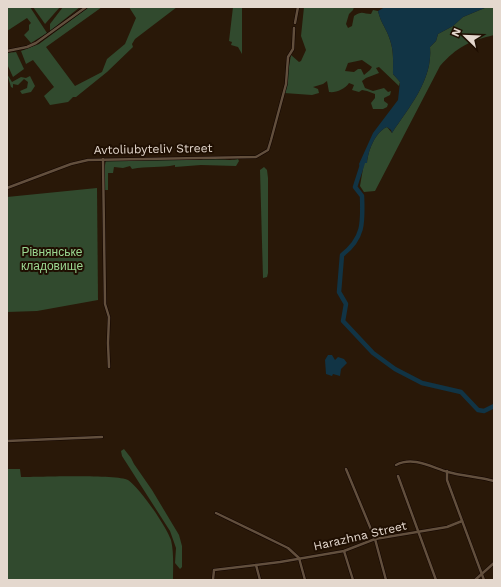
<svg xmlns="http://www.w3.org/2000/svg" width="501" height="587" font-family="'Work Sans',sans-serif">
<rect width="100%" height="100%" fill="#291808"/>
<g fill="#314a2e" fill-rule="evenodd">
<path d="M 30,7 L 47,33 L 31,43 L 24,35 L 29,30 L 29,25 L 31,23 L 27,18 L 7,31 L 7,8 Z"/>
<path d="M 33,7 L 60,7 L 45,24 Z"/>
<path d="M 63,7 L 80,7 L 50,31 L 50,24 Z"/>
<path d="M 89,7 L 102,7 L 46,47 L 75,86 L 102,72 L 107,59 L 125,44 L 136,18 L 129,7 L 177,7 L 135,39 L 132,44 L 133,47 L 107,72 L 76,97 L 73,97 L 68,102 L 50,105 L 44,96 L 54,87 L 33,60 L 26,64 L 21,51 L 39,44 Z"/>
<path d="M 233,7 L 242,7 L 242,54 L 238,47 L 231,45 L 232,42 L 229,41 Z"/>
<path d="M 304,7 L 354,7 L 353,10 L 349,14 L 346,24 L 348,28 L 352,26 L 354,16 C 362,10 364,14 371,14 L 373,10 L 378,11 C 381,24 387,29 390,40 C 394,51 393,63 393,74 L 400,82 L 399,86 L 379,67 L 376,68 L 379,73 L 366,78 L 362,81 L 365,88 L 373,91 L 384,88 L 388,92 L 391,91 L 390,95 L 384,98 L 384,101 L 388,104 L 387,107 L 383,109 L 373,109 L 371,103 L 375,98 L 375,94 L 367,91 L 362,90 L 359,92 L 352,90 L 354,85 L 349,83 C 345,89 336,93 329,92 L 327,81 L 323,84 L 313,87 L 318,89 L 319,93 L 312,95 L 284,93 L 291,55 L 299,62 L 301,61 L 306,50 L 301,36 ZM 362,60 L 372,67 L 370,70 L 364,75 L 361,69 L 358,69 L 354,72 L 345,71 L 348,63 Z"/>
<path d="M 487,7 L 494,7 L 494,35 C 469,41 457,47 440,66 L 375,191 L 364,192 L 360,186 L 364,163 L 367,163 C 368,151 375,132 387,127 L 392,133 C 409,107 433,80 430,47 L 436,41 L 438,34 L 453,26 L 463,17 Z"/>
<path d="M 16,52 L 24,69 L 13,77 L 7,64 L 7,53 Z"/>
<path d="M 7,74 L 12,82 L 21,77 L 26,78 L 30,76 L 35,86 L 31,92 L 22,94 L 20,91 L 27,88 L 28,82 L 24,79 L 18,85 L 13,84 L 13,88 L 11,87 Z"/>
<path d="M 126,159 L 130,161 L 135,159 L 201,160 C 208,156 227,162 238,159 L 239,161 L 236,166 L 201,165 L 175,167 L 175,165 C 161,168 147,166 132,169 L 130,166 L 123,168 L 114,167 L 113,173 L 108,173 L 108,190 L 105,190 L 104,170 L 106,160 Z"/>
<path d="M 264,167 L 267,170 L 268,178 L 268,273 L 267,277 L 263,278 L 260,170 Z"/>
<path d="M 97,188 L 98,300 L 37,311 L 7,312 L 7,197 Z"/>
<path d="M 124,449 L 131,458 L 134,464 L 152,490 L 179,535 L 182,546 L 182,567 L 180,569 L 175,563 L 176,548 L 170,531 L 122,456 L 121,451 Z"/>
<path d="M 7,469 L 20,469 L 21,477 C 38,477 117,474 128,480 C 140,488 166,526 171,540 C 174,552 173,568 173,580 L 7,580 Z"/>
</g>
<g fill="#113445">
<path d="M 385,7 L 487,7 L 463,17 L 453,26 L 438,34 L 436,41 L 430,47 C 433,80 409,107 392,133 L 391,130 L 387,127 C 375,132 368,151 367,163 L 364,163 L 362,167 L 360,167 L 359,164 L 373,133 L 398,100 L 400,82 L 393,74 C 393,63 394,51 390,40 C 387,29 381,24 378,11 Z"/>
<path d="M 328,355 L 332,355 L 335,360 L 338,357 L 344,359 L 347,363 L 341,369 L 340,376 L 333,374 L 332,376 L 326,374 L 325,360 Z"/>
</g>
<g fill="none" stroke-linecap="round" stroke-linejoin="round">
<path stroke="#113445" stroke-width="4.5" d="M 363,162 L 355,187 L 362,196 C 363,222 364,238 342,255 L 339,292 L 346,304 L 343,321 L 373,353 L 395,369 L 422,383 L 461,392 L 478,410 L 484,411 L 494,406"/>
<g stroke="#110400" stroke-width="3.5">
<g id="minor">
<path d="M 295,23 L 298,7"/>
<path d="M 7,51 L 27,47 L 36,43 L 86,7"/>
<path d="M 103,159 L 105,304 L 109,317 L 108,343 L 109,367"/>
<path d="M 7,188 L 71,164 L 88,160 L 256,157 L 268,150 L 271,140 L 286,84 L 288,57 L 293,49 L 294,28"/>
<path d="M 7,441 L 102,437"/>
<path d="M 396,465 C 413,456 431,467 448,472 C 462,476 479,477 494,481"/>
<path d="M 346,469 L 375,539 L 386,580"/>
<path d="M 447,471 L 447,480 L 484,580"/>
<path d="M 398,476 L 436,580"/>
<path d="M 216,513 L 288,548 L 299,558 L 305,580"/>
<path d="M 344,551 L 353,580"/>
<path d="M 256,565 L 260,580"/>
<path d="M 213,580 L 214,570 L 280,562 L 344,551 L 375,539 L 447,527 L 462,521"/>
<path d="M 475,580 L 494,563"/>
</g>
</g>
<use href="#minor" stroke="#624f3d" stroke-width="2.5"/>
</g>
<g text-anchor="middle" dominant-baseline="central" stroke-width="4" stroke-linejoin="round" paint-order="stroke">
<g font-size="12" fill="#e4d8ce" stroke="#1f0f02">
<text transform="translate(153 149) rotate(-1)">Avtoliubyteliv Street</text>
<text transform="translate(360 536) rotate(-13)">Harazhna Street</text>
</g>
<g font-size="12" fill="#9ad791" stroke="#1f0f02">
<text x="52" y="252">Рівнянське<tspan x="52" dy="14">кладовище</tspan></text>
</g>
</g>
<rect width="501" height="587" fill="none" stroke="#e4d8ce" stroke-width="16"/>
<g transform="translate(465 36) rotate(293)" stroke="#1f0f02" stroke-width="3" paint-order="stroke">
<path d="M0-3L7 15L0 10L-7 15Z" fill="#e4d8ce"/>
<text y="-6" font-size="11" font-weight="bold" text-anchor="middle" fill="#e4d8ce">N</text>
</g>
</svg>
